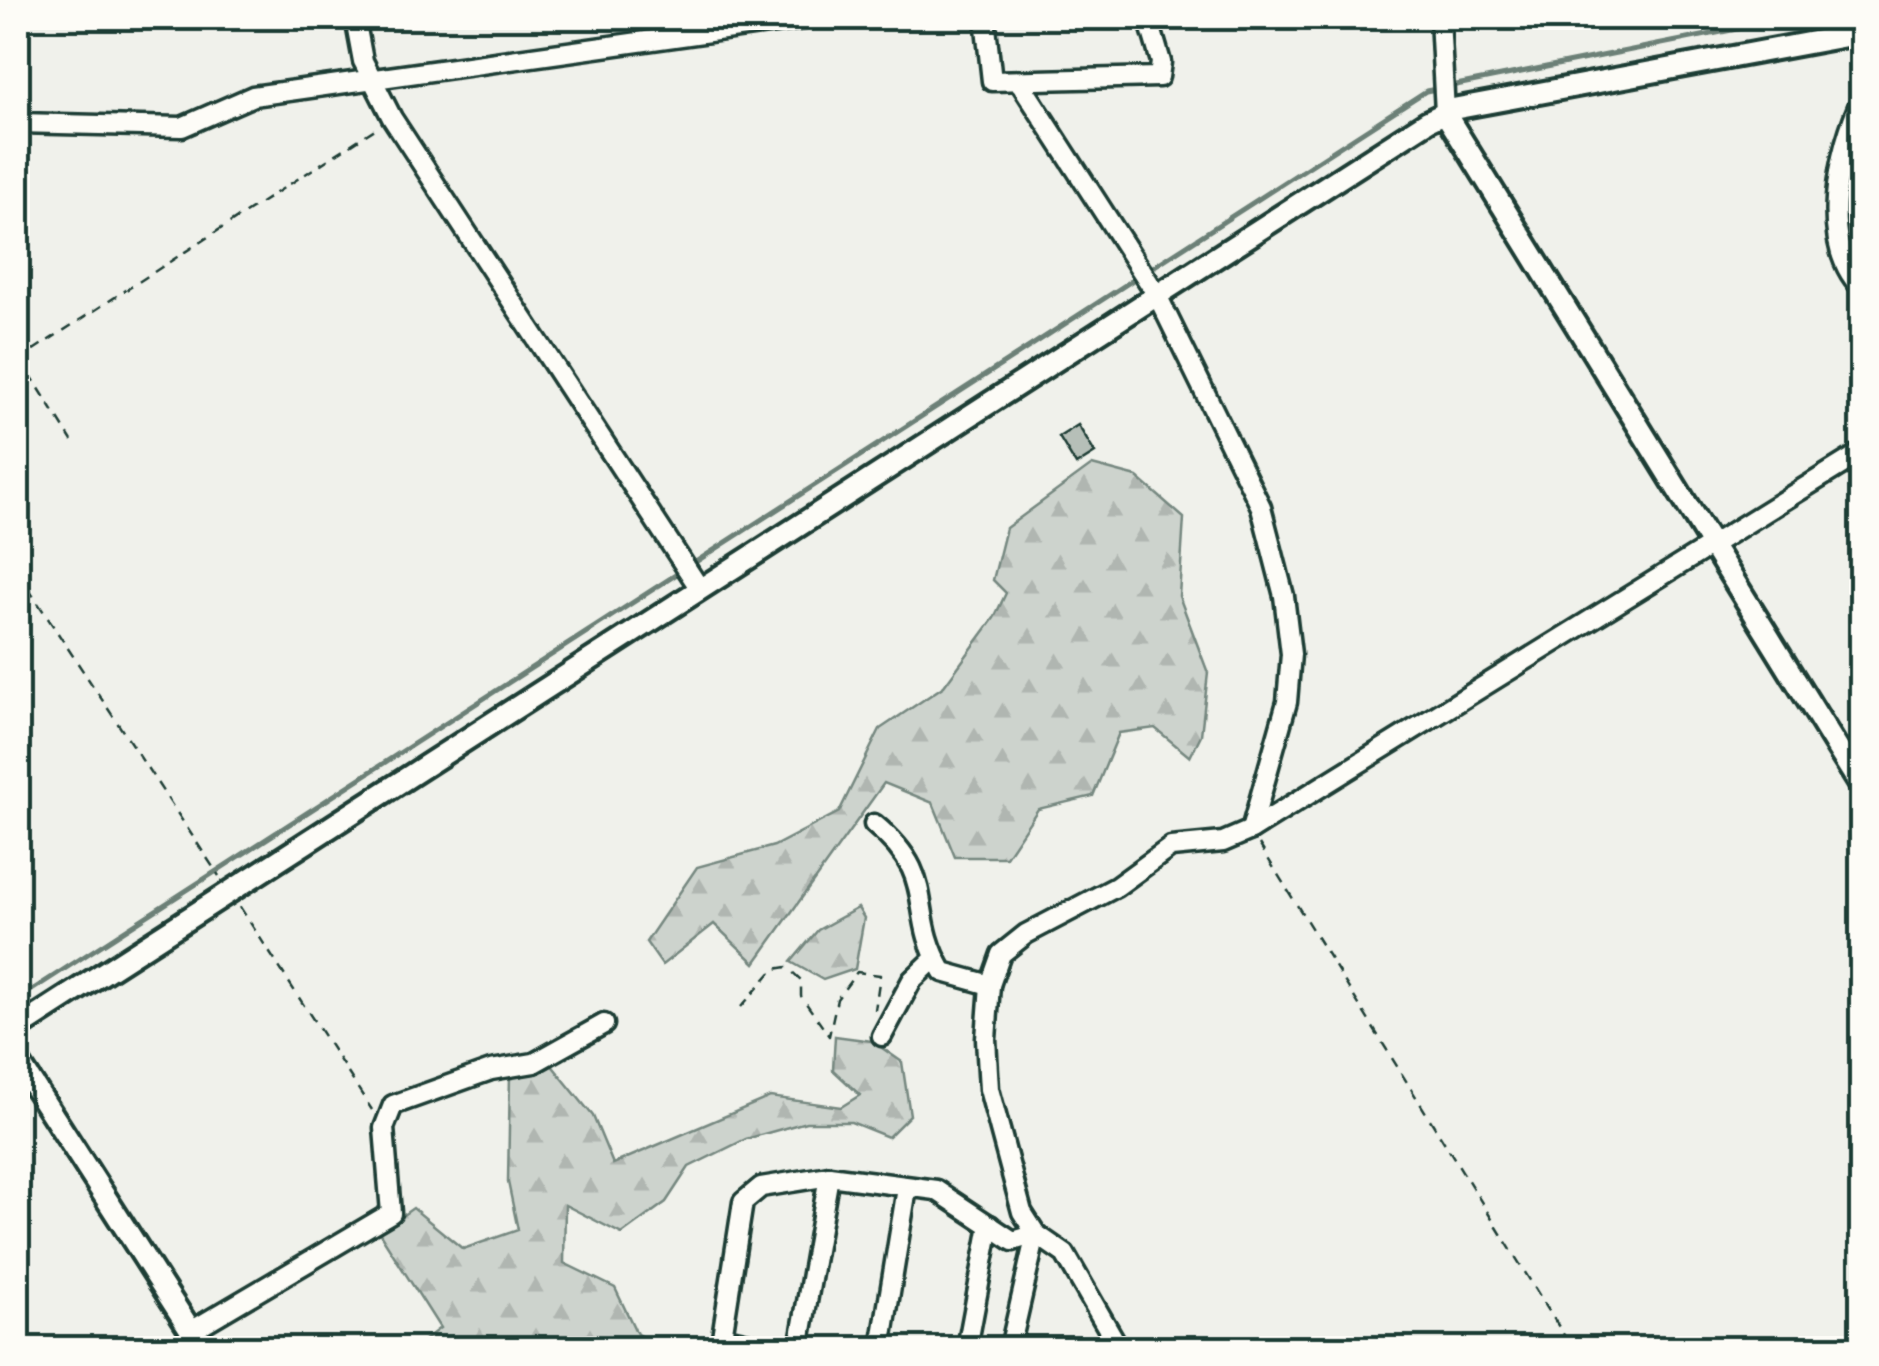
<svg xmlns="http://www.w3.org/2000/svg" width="1879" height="1366" font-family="'Gochi Hand',sans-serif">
<defs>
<pattern id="forest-firs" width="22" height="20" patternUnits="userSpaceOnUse" patternTransform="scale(2.5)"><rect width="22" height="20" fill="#cdd3cd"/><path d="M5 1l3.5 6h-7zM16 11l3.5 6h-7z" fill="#b0b6b1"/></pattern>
</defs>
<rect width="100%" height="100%" fill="#f0f1eb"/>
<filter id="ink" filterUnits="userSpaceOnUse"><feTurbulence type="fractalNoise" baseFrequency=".01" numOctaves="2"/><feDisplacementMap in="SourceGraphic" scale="20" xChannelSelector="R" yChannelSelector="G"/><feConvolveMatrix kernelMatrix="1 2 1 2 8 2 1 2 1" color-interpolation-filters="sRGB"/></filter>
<g filter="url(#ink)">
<g fill="url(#forest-firs)" stroke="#768880" stroke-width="2.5">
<path d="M 1092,465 L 1137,477 L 1184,518 L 1179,596 L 1208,673 L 1201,735 L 1190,757 L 1155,728 L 1119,733 L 1093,796 L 1038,809 L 1006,857 L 955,857 L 933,803 L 884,783 L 755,963 L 714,924 L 662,965 L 646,942 L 697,867 L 774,846 L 839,812 L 880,729 L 944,686 L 994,618 L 1006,593 L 993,580 L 1006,528 Z"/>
<path d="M 858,908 L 864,918 L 855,969 L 823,980 L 791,962 L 818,930 Z"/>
<path d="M 835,1036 L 872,1041 L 902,1062 L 910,1115 L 888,1137 L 851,1122 L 806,1122 L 746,1139 L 689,1167 L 666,1202 L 622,1234 L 565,1205 L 564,1263 L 615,1288 L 637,1334 L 662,1348 L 414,1348 L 440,1328 L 379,1232 L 413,1208 L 463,1249 L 518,1230 L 508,1182 L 510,1074 L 550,1063 L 593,1116 L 613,1164 L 770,1097 L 841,1107 L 860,1095 L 833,1070 Z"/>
</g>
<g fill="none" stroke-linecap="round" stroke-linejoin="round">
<path stroke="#6c8077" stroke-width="5" d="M 18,999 L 1426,91 L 1792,18"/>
</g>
<path fill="#b6bfb8" stroke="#1f3d34" stroke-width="2.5" d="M 1078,425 L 1095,453 L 1076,465 L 1059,437 Z"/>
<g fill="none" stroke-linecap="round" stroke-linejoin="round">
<g stroke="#1f3d34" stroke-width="25">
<g id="minor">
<path d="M 355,18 L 363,61 L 392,118 L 700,589"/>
<path d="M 985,18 L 992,81 L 1159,77 L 1161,62 L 1148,18"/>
<path d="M 1440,18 L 1445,113"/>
<path d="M 1019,81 L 1157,295 L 1261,507 L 1284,596 L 1291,654 L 1287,702 L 1251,830"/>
<path d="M 1862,98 C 1838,149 1817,245 1862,288"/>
<path d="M 18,123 L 182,127 L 253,96 L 810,18"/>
<path d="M 874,824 C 941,879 906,909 943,972 L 990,985"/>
<path d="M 882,1036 L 912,980 L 935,958"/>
<path d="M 191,1331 L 391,1213 L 384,1128 L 393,1105 L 491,1070 L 534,1063 L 604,1024"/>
<path d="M 769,1348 L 722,1337 L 743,1202 L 761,1187 L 829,1176 L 936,1190 L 1013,1241 L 1036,1234"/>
<path d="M 799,1348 L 829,1176"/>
<path d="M 881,1348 L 907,1188"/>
<path d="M 967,1348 L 990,1225"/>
<path d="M 1010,1348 L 1036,1234"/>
<path d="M 1119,1348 L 1065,1254 L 1036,1234 L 1022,1212 L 989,1089 L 986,1039 L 990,985 L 1001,954 L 1026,934 L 1116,887 L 1171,847 L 1223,842 L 1251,830 L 1862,452"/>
</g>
</g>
<g stroke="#1f3d34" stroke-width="28">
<g id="tertiary">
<path d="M 1445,113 L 1862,788"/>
<path d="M 18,1028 L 1428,121 L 1453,109 L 1862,33"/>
<path d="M 18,1061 L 202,1348"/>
</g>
</g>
<g stroke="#1f3d34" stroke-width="2.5" stroke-dasharray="10 8" stroke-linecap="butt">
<path d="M 20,358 L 72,441"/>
<path d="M 18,360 L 378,127"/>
<path d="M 18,573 L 219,876"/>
<path d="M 1259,844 L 1572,1348"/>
<path d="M 240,907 L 372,1110"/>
<path d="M 741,1007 L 774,969 L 787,967 L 801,980 L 801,996 L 829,1036 L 837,999 L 857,972 L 880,975 L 875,1010"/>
</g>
<use href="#minor" stroke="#fdfcf7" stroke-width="18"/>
<use href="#tertiary" stroke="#fdfcf7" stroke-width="20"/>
</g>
</g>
<rect width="1879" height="1366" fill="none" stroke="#fdfcf7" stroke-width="60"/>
<rect x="30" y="30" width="1819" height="1306" fill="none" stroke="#1f3d34" stroke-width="4" filter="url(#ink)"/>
</svg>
